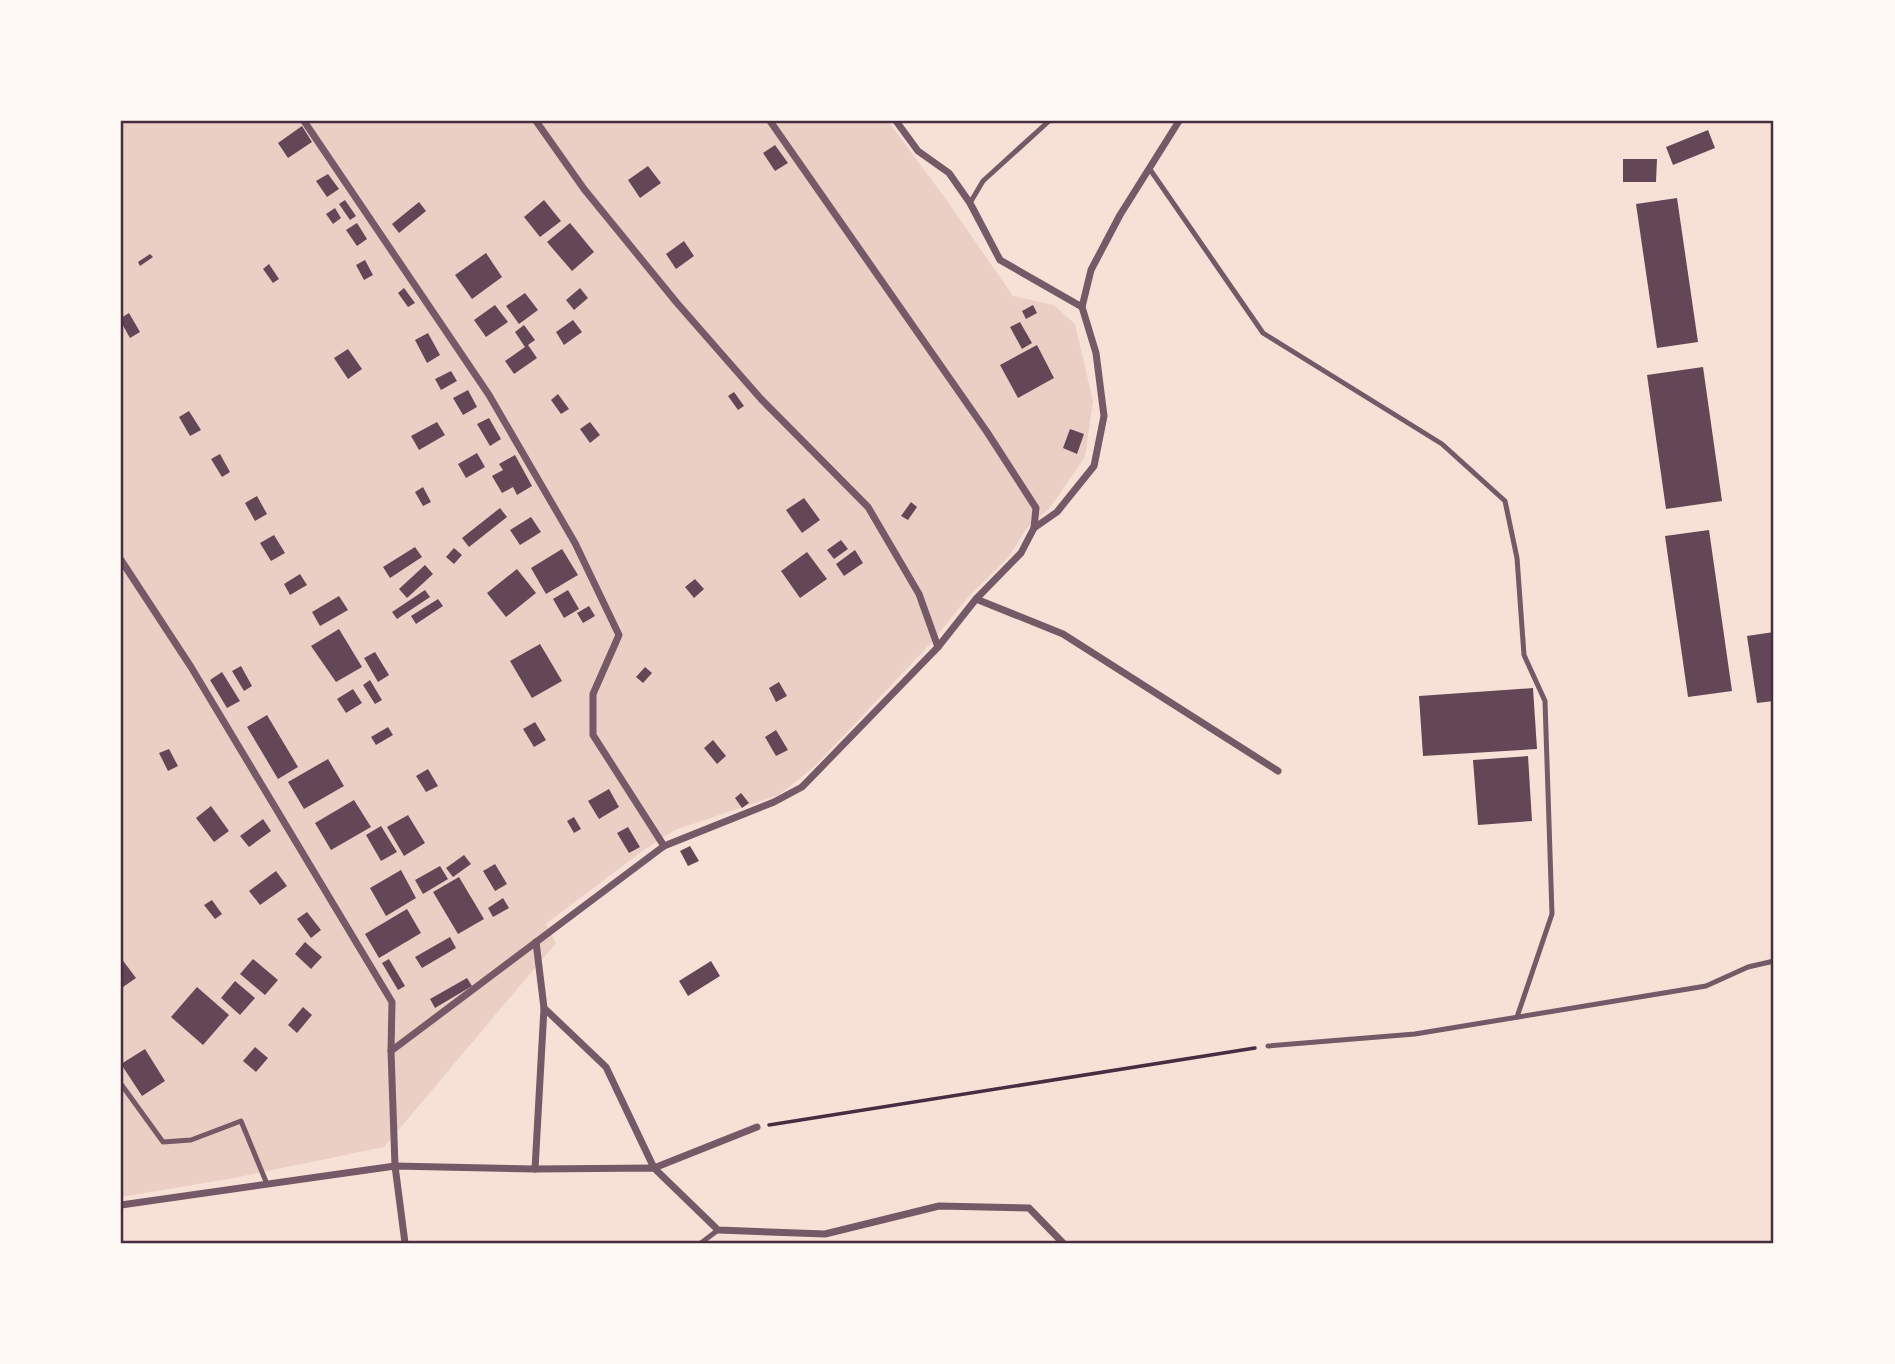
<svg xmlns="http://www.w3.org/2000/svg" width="1895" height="1364" font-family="'PT Sans Narrow',sans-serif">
<rect width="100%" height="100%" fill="#f7e1d7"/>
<path fill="#ebcfc5" d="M 121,121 L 888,121 L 948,202 L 1013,296 L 1054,305 L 1075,324 L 1093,401 L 1085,457 L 1049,509 L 1027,528 L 1008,558 L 970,595 L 931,643 L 815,766 L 779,795 L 675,830 L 645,849 L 546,924 L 556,943 L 384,1147 L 234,1178 L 121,1197 Z"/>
<g fill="#644757">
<path d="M 302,126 L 312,142 L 288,158 L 278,143 Z"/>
<path d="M 1708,130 L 1715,148 L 1673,165 L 1666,147 Z"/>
<path d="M 775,145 L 788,163 L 775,171 L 763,153 Z"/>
<path d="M 1623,159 L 1657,159 L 1656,182 L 1623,182 Z"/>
<path d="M 648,166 L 661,183 L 640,198 L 628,180 Z"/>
<path d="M 328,174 L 339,189 L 327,197 L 316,181 Z"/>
<path d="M 1677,198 L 1698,342 L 1657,348 L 1636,204 Z"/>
<path d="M 345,200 L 356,216 L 350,220 L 339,204 Z"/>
<path d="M 544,200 L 561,221 L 540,237 L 524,217 Z"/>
<path d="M 419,202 L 426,211 L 399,233 L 392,224 Z"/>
<path d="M 335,208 L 341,218 L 333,224 L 326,214 Z"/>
<path d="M 357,223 L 367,239 L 357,246 L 346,230 Z"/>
<path d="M 570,223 L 594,252 L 572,271 L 547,242 Z"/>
<path d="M 684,241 L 694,256 L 676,269 L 666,254 Z"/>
<path d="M 486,253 L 502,277 L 472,299 L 455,275 Z"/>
<path d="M 150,254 L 153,257 L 140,266 L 138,262 Z"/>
<path d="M 365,260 L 373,275 L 364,280 L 356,265 Z"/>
<path d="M 269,264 L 279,279 L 273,283 L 263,269 Z"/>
<path d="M 404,288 L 415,303 L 408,307 L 398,293 Z"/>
<path d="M 580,288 L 588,298 L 574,310 L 566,300 Z"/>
<path d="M 525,293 L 538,310 L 519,324 L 506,306 Z"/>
<path d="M 495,305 L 508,322 L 486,337 L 474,320 Z"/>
<path d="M 1033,305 L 1037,313 L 1026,319 L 1022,311 Z"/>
<path d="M 129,313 L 140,332 L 130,338 L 121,322 L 121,318 Z"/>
<path d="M 573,320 L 582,332 L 564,345 L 556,332 Z"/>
<path d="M 1020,322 L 1032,343 L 1022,349 L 1010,327 Z"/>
<path d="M 524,325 L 535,340 L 528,345 L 537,358 L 514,374 L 505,361 L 525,347 L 515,332 Z"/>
<path d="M 428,333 L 440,355 L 427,363 L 415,340 Z"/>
<path d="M 1037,345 L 1054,378 L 1018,398 L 1000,365 Z"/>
<path d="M 348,349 L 362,369 L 348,379 L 334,358 Z"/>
<path d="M 1703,367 L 1722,501 L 1666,509 L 1647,375 Z"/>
<path d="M 451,371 L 457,381 L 441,390 L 435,379 Z"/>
<path d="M 468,390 L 477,407 L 463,415 L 453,398 Z"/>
<path d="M 734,392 L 744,406 L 738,410 L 728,396 Z"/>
<path d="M 558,394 L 569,409 L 561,414 L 551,400 Z"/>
<path d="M 189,411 L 201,430 L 190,436 L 179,417 Z"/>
<path d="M 489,418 L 501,439 L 490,446 L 477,424 Z"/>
<path d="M 437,422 L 445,435 L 419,450 L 411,436 Z"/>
<path d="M 590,422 L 600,435 L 590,443 L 580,429 Z"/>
<path d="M 1070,429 L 1084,434 L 1077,454 L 1063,448 Z"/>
<path d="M 477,453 L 485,467 L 466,478 L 458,464 Z"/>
<path d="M 220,454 L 230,472 L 222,477 L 211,459 Z"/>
<path d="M 515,455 L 532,486 L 517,495 L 513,487 L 502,493 L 492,476 L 503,470 L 499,464 Z"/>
<path d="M 423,487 L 431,502 L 423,506 L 415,492 Z"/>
<path d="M 257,496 L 267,514 L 255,521 L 245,503 Z"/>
<path d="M 804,498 L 820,520 L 802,533 L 786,510 Z"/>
<path d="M 911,502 L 917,507 L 908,520 L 901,516 Z"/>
<path d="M 500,508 L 507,517 L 469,547 L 462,538 Z"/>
<path d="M 531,517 L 541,532 L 520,545 L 510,530 Z"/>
<path d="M 1709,530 L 1732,691 L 1688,697 L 1665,536 Z"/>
<path d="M 274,535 L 285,553 L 271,561 L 260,543 Z"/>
<path d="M 841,540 L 848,549 L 834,559 L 827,550 Z"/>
<path d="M 415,547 L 422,557 L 390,578 L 383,567 Z"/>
<path d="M 454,548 L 462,555 L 454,564 L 446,557 Z"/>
<path d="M 562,549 L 578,575 L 546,594 L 531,568 Z"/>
<path d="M 855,550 L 863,563 L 844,576 L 836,564 Z"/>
<path d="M 807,552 L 827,579 L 800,598 L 781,571 Z"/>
<path d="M 425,565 L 433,574 L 407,598 L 399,589 Z"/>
<path d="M 517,569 L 536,593 L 506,617 L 487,593 Z"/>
<path d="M 300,574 L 307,585 L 290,595 L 284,584 Z"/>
<path d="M 695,579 L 704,589 L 694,598 L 685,587 Z"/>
<path d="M 425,590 L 430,597 L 397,619 L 392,612 Z"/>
<path d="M 568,590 L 579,609 L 564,618 L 553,599 Z"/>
<path d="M 339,596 L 348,610 L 320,626 L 312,612 Z"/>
<path d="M 438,599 L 443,606 L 416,624 L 411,616 Z"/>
<path d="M 589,606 L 595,616 L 583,623 L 577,613 Z"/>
<path d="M 339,629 L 362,667 L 336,682 L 311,646 Z"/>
<path d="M 1774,632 L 1774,701 L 1757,703 L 1747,636 Z"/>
<path d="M 540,644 L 562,681 L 532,698 L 510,661 Z"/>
<path d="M 375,652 L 389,675 L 378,682 L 364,658 Z"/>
<path d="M 241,666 L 252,686 L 244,691 L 232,671 Z"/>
<path d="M 645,667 L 652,673 L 643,683 L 636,677 Z"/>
<path d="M 222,672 L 240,701 L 227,708 L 210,680 Z"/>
<path d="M 370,680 L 382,700 L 375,704 L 363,685 Z"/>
<path d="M 779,682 L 787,696 L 776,702 L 769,688 Z"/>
<path d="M 1533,688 L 1537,749 L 1423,756 L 1419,696 Z"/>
<path d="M 353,689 L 362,703 L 346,713 L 337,699 Z"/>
<path d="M 267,715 L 298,767 L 278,779 L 247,727 Z"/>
<path d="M 535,722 L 546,740 L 534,747 L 523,729 Z"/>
<path d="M 388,727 L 393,735 L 376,745 L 371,737 Z"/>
<path d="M 776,730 L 788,750 L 776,756 L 765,737 Z"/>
<path d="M 713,740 L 726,756 L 717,764 L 704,748 Z"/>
<path d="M 169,749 L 178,766 L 168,771 L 159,753 Z"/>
<path d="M 1528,756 L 1532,821 L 1478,825 L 1473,760 Z"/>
<path d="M 328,759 L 344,786 L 304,809 L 288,782 Z"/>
<path d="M 428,769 L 438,786 L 426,792 L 416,776 Z"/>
<path d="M 609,789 L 619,807 L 599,819 L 588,801 Z"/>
<path d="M 741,793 L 749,803 L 742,808 L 735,798 Z"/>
<path d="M 354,800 L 371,827 L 331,850 L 315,823 Z"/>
<path d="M 211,806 L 229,831 L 214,842 L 196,818 Z"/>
<path d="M 408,815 L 425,843 L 404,856 L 387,827 Z"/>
<path d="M 574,817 L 581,829 L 574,833 L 567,821 Z"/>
<path d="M 263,819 L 271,831 L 249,847 L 240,836 Z"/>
<path d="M 381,826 L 397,852 L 381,861 L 366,835 Z"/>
<path d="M 628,827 L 640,847 L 629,853 L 617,833 Z"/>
<path d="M 690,846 L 699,861 L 688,866 L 680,851 Z"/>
<path d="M 464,855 L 471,864 L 453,877 L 446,868 Z"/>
<path d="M 495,864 L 507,884 L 495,891 L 483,871 Z"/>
<path d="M 440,866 L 448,879 L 423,894 L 415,880 Z"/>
<path d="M 401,870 L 416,898 L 386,916 L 370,888 Z"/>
<path d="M 276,871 L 287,886 L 260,905 L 249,891 Z"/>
<path d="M 459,877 L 484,919 L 458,934 L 433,892 Z"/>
<path d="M 503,898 L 509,908 L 493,917 L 488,908 Z"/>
<path d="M 212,900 L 222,914 L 215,919 L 204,905 Z"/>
<path d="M 407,909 L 421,933 L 379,958 L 365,934 Z"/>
<path d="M 307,912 L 321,930 L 311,938 L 297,919 Z"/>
<path d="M 450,937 L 456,948 L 422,968 L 415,957 Z"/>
<path d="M 305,942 L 322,957 L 311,969 L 295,954 Z"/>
<path d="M 121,958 L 136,978 L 123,987 L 121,984 Z"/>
<path d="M 253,959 L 278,980 L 265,995 L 240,974 Z"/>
<path d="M 389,959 L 405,986 L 398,990 L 382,963 Z"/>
<path d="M 711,961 L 720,976 L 688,996 L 679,981 Z"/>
<path d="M 467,978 L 472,986 L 435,1008 L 430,999 Z"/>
<path d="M 235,981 L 255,998 L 240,1015 L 221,998 Z"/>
<path d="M 197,987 L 229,1015 L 203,1045 L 171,1017 Z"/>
<path d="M 303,1007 L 312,1015 L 297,1033 L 288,1025 Z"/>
<path d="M 255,1047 L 268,1058 L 256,1072 L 243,1061 Z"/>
<path d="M 145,1049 L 165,1081 L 142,1096 L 121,1064 Z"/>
</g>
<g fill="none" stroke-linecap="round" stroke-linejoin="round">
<path stroke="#4a2c40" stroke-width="3.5" d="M 769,1125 L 1255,1048"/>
<g stroke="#755966" stroke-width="5">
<path d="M 1149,168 L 1263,333 L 1442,444 L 1505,501 L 1517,558 L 1524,655 L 1545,701 L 1552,914 L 1517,1017"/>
<path d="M 970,203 L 983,181 L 1049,121"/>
<path d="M 1268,1046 L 1415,1034 L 1706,986 L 1748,967 L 1774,961"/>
<path d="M 121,1084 L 163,1142 L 191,1140 L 241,1121 L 267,1184"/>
<path d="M 701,1243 L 718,1230"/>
</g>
<g stroke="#755966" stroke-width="7">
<path d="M 304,121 L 489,395 L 575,543 L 619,635 L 593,694 L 593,735 L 664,846"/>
<path d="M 536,121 L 584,189 L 677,303 L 761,399 L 868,507 L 919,594 L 938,647"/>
<path d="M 770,121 L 987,432 L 1036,508 L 1034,528"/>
<path d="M 896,121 L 918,151 L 949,173 L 970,203 L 1000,260 L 1082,307"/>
<path d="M 121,560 L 191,667 L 392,1002 L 391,1051"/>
<path d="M 976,599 L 1063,634 L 1278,771"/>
<path d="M 536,942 L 544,1008 L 606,1067 L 654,1168 L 757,1127"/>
<path d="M 535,1169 L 544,1008"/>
<path d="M 121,1205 L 395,1166 L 535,1169 L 654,1168 L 718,1230 L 825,1234 L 939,1206 L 1029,1208 L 1063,1243"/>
<path d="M 405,1243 L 395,1166 L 391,1051 L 664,846 L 774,802 L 802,787 L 938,647 L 976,599 L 1021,553 L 1034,528 L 1057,512 L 1094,466 L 1104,416 L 1096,353 L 1082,307 L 1091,270 L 1120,215 L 1179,121"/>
</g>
</g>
<rect width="1895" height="1364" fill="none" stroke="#fffaf5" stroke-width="245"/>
<rect x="122" y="122" width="1650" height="1120" fill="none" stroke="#4a2c40" stroke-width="2.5"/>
</svg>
